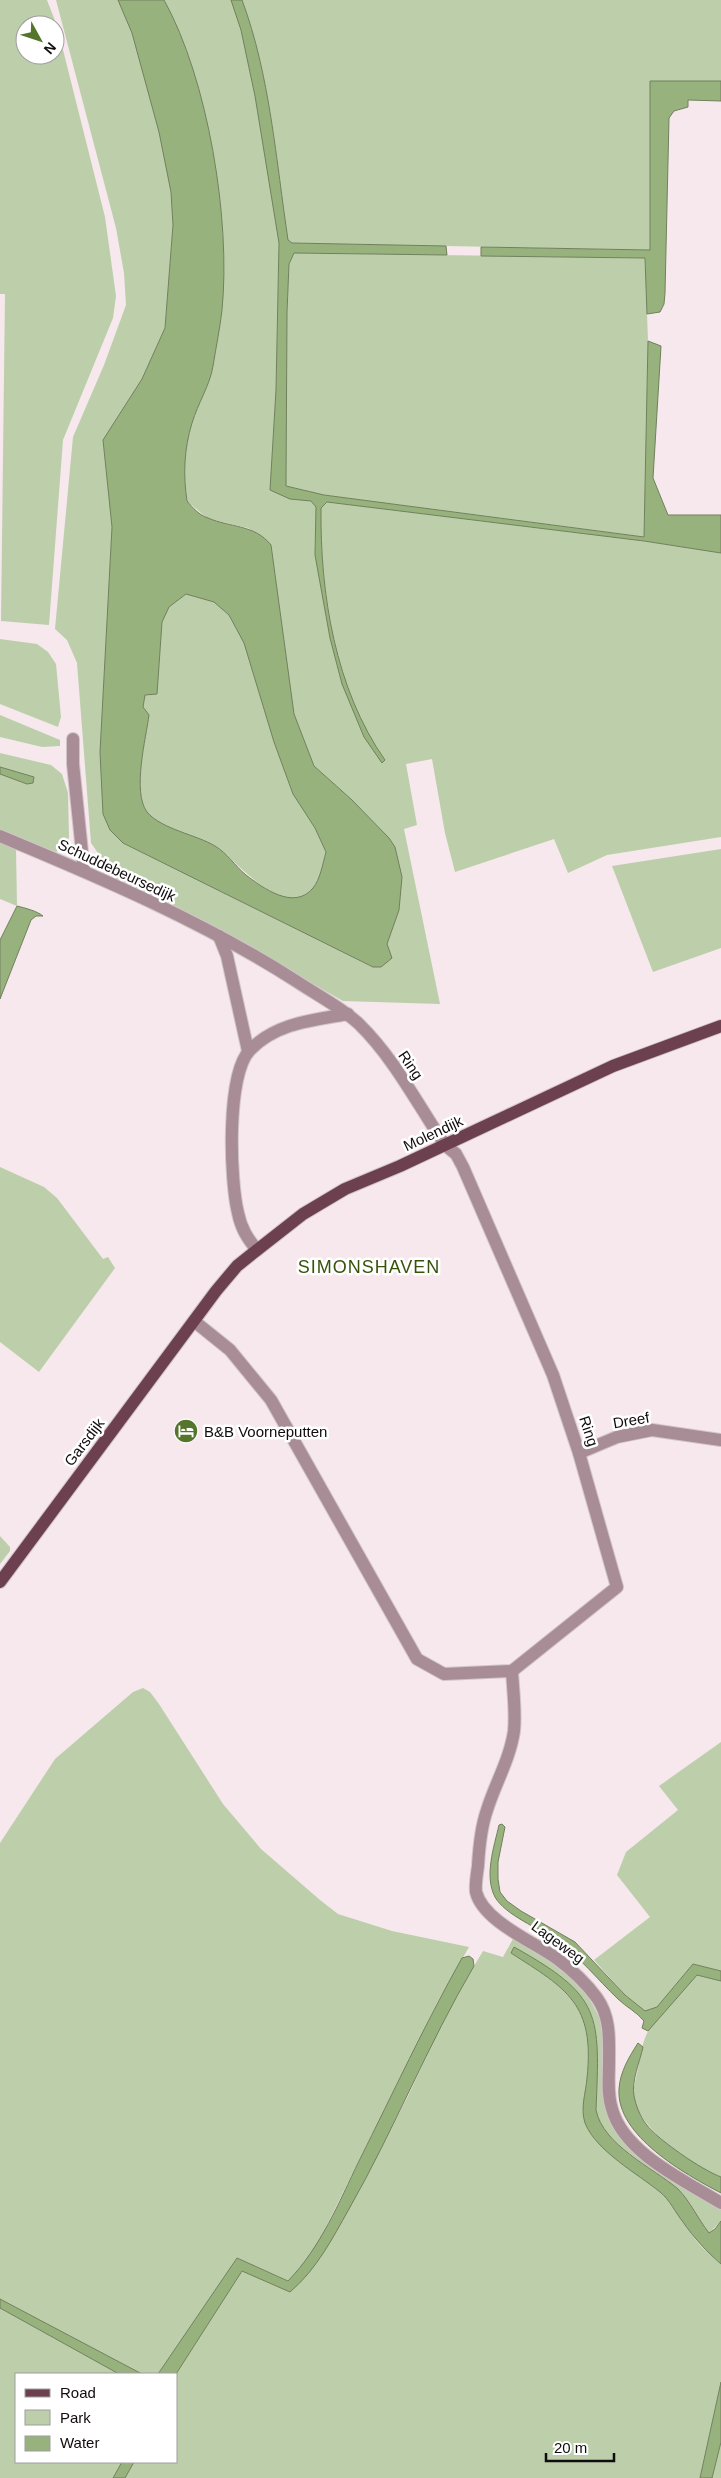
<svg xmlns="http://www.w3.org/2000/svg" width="721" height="2478" font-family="Arial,sans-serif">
<rect width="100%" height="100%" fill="#f6e8ec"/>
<g fill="#bccfaa" fill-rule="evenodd">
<path d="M 0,0 L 47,0 L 57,26 L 105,217 L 116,296 L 113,318 L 63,440 L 49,625 L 1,621 L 5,294 L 0,294 ZM 25,25 L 55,25 L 55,55 L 25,55 Z"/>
<path d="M 56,0 L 118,0 L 120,3 L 132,33 L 159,132 L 171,192 L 173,225 L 165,328 L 142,379 L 103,440 L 112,527 L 100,752 L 103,814 L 110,830 L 123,843 L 373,967 L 387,944 L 399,910 L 395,847 L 389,838 L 352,800 L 314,766 L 294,714 L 271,545 L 248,528 L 208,519 L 187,501 C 183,475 184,449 192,423 C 197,404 210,385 213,366 C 216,347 220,328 222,310 C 231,220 208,79 164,0 L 231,0 L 241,30 L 255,96 L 279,243 L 276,390 L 270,490 L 290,498 L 311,501 L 316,507 L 315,555 L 330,638 L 342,684 L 364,737 L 385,760 C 380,752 373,744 368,735 C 333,674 320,577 321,508 L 328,502 L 644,541 L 721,553 L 721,837 L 607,855 L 568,873 L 554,839 L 455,872 L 445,833 L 432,759 L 406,764 L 417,825 L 404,829 L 440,1004 L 343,1001 L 222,932 L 116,879 L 91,843 L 77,663 L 67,640 L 55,629 L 73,437 L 104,365 L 126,305 L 124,273 L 116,228 Z"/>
<path d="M 242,0 L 721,0 L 721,81 L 650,81 L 650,250 L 292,243 L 287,240 C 278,164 269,71 242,0 Z"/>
<path d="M 294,253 L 645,258 L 648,341 L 645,537 L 324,495 L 286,486 L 287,312 L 289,264 Z"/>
<path d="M 186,594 L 214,602 L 229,615 L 244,643 L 274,742 L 293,794 L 315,828 L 326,853 C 323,863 320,880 313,888 C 284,923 237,860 215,846 C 196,835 161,829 147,812 C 132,792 146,738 149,715 L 143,707 L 145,695 L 157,694 L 162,622 L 169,607 Z"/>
<path d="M 0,639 L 37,644 L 48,652 L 56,664 L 61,717 L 58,727 L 0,704 Z"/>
<path d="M 0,715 L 60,740 L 60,746 L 42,747 L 0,737 Z"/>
<path d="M 0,753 L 51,765 L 62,774 L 68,793 L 69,837 L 67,845 L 56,852 L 0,830 L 0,774 L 27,784 L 33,777 L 0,767 Z"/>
<path d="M 0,842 L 16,849 L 17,906 L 0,899 Z"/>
<path d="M 721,849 L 721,948 L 653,972 L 612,866 Z"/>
<path d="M 0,1167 L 44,1187 L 57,1198 L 103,1259 L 108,1257 L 115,1268 L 39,1372 L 0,1342 Z"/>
<path d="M 0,1536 L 10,1547 L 10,1551 L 0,1564 Z"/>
<path d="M 143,1688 L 150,1692 L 159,1704 L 223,1804 L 261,1849 L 320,1900 L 338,1914 L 392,1931 L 469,1947 L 437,2003 L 316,2247 L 289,2281 L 237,2258 L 158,2374 L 142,2374 L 0,2299 L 0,1843 L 55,1759 L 133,1692 Z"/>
<path d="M 721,1742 L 721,1971 L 693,1964 L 657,2007 L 645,2011 L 625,1995 L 594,1960 L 650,1917 L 617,1875 L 626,1852 L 678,1810 L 659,1786 Z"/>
<path d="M 514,1937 C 548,1959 585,1980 600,2020 L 619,2135 L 721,2208 L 721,2221 L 709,2233 C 698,2219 691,2201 678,2189 C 653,2166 603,2145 596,2110 C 600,2014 602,1996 514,1947 L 511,1953 C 567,1989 595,2005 587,2078 C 586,2092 580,2109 585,2123 C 596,2151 638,2174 660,2192 C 676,2206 685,2228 699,2244 C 705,2251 714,2257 721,2264 L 721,2382 L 700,2478 L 125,2478 L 134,2462 L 176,2462 L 176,2374 L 242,2271 L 290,2292 L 357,2195 L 408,2096 L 448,2010 L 483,1951 L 503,1957 Z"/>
<path d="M 697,1975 L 721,1981 L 721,2177 C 694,2167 633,2125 633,2093 C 634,2083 638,2072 639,2063 C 641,2052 643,2039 649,2030 C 662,2010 681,1993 697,1975 Z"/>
<path d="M 0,2308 L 119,2374 L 16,2374 L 16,2462 L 122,2462 L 113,2478 L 0,2478 Z"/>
<path d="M 721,2442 L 721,2478 L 712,2478 Z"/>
</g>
<g fill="#98b27e" stroke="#70805c" fill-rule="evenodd">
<path d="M 118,0 L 164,0 C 208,79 231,220 222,310 C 220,328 216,347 213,366 C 210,385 198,403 192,423 C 184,449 183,475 187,501 C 193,508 199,515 208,518 C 231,528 254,524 271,545 L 294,714 L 314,766 L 352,800 L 389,838 L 395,847 L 402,877 L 399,910 L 387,944 L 392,958 L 381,967 L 373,967 L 123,843 L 110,830 L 103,814 L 100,752 L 112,527 L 103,440 L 142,379 L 165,328 L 173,225 L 171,192 L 159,132 L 132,33 ZM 186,594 L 214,602 L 229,615 L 244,643 L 274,742 L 293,794 L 315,828 L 326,852 C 323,863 320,880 313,888 C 294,911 263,888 246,875 C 235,866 227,853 215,846 C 197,835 161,829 147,812 C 132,792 146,738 149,715 L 143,707 L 145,695 L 157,694 L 162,622 L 169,607 Z"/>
<path d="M 231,0 L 242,0 C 270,75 276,160 288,240 L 292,243 L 446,246 L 447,255 L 294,253 L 289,264 L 287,312 L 286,486 L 324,495 L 644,537 L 648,341 L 661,346 L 653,478 L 668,515 L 721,515 L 721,553 L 644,541 L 327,502 L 321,508 C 320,593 335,689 385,760 L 382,763 L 364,737 L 342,684 L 330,638 L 315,555 L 316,507 L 311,501 L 290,499 L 270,490 L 276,390 L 279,243 L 255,96 L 241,30 Z"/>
<path d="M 650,81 L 721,81 L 721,101 L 688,100 L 688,107 L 674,111 L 669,118 L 665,293 L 664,304 L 660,312 L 647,314 L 645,258 L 481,256 L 481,247 L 650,250 Z"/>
<path d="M 0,767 L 34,777 L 33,783 L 27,784 L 0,774 Z"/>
<path d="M 17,906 C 25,908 37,911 43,916 L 36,916 L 31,920 L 0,999 L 0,940 Z"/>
<path d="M 502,1824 L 505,1827 L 498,1862 L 498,1879 L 500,1892 L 507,1901 L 521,1911 L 575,1942 L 625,1995 L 645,2011 L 657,2007 L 693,1964 L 721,1971 L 721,1981 L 697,1975 L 648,2031 L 642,2028 L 644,2021 C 637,2012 626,2007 618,1999 C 597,1979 580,1957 557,1941 C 539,1928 505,1915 495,1897 C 484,1876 494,1847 499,1825 Z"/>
<path d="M 514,1947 C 602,1996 600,2014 596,2110 C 603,2145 652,2167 678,2189 C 690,2201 698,2219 709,2233 L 715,2229 L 721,2221 L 721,2264 C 706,2251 694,2238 683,2222 C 675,2212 670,2200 660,2192 C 638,2174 596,2151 585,2123 C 580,2108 586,2092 587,2078 C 595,2004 567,1989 511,1953 Z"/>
<path d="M 469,1956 L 473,1959 L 474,1966 C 428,2044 394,2130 349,2209 C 332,2239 317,2269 290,2292 L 242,2271 L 176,2374 L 158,2374 L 237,2258 L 288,2281 C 321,2247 339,2202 359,2161 C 393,2093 425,2024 462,1958 Z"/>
<path d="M 638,2043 L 643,2047 C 640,2061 631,2082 634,2096 C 636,2106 640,2116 646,2124 C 658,2140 702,2170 721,2177 L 721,2193 C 685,2174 616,2136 619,2089 C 620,2072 629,2057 638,2043 Z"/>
<path d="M 0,2299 L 142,2374 L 119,2374 L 0,2308 Z"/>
<path d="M 721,2382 L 721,2442 L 712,2478 L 700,2478 Z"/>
<path d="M 122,2462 L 134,2462 L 125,2478 L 113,2478 Z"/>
</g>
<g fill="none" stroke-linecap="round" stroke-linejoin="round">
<g stroke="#d1c5c8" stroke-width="14">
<g id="minor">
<path d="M 73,739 L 73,764 L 84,871"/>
<path d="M 0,836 C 101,878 204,922 296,981 C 317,995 341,1007 359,1024 C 394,1058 418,1105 445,1145 L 456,1154 L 463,1167 L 553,1375 L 579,1453 L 617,1587 L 512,1671 L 444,1674 L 417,1659 L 271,1400 L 230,1350 L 194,1321"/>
<path d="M 219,936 L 227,956 L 248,1051"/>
<path d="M 257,1250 C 247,1238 241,1228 238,1213 C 230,1181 226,1074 250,1050 C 276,1023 313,1020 348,1014"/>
<path d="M 579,1453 L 617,1437 L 652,1430 L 721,1440"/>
<path d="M 512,1671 C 513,1690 516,1712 514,1731 C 510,1759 495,1784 487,1810 C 481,1827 479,1848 478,1866 C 477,1874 475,1884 476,1892 C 483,1921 534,1942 556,1958 C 571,1969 586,1983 597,1998 C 611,2018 609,2040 609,2063 C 609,2078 607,2094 612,2109 C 624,2153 684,2180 721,2203"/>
</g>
</g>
<g stroke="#d1c5c8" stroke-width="14">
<path id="major" d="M 0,1582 L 216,1291 L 237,1266 L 257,1250 L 303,1214 L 345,1189 L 400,1166 L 613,1066 L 721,1026"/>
</g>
<use href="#minor" stroke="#a88d96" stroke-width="12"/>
<use href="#major" stroke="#6d4050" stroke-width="12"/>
</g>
<defs>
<g id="hotel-disc" transform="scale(1.25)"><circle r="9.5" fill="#55752c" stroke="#fff"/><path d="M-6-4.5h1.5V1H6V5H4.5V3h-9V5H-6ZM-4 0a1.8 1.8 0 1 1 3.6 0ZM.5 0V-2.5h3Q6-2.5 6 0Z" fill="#fff"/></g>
</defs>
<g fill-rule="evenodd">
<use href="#hotel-disc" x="186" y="1431"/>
</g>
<g text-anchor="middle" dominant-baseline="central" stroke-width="5" stroke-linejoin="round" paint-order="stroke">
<g font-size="15" fill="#110c0e" stroke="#fff">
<text transform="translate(117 870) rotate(25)">Schuddebeursedijk</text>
<text transform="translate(411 1065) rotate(56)">Ring</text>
<text transform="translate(433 1133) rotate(-25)">Molendijk</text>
<text transform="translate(631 1420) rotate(-10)">Dreef</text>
<text transform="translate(589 1431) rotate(72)">Ring</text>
<text transform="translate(84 1442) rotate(-53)">Garsdijk</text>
<text transform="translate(558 1942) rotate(36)">Lageweg</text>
</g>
<g font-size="15" fill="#110c0e" stroke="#fff" text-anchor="start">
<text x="204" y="1431">B&amp;B Voorneputten</text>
</g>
<g font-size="18" letter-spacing="1" fill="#36520b" stroke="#fff">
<text x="369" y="1267">SIMONSHAVEN</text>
</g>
</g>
<rect x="15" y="2373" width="162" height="90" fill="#ffffff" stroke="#a09e9f"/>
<rect x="25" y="2389" width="25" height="8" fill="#6d4050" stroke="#a09e9f"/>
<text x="60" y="2398" font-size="15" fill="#110c0e">Road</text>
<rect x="25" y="2410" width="25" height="15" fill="#bccfaa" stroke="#a09e9f"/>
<text x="60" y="2423" font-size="15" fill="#110c0e">Park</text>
<rect x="25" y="2436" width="25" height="15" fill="#98b27e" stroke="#a09e9f"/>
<text x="60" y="2448" font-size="15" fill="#110c0e">Water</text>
<g transform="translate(40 40) rotate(130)"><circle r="24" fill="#ffffff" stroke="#a09e9f"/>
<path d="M0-4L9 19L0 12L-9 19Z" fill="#55752c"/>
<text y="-8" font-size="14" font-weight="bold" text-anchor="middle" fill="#110c0e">N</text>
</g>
<path d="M546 2453v8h68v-8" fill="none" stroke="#110c0e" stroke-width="2.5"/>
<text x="554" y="2453" font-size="15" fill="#110c0e" stroke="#ffffff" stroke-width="4" paint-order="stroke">20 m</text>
</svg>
